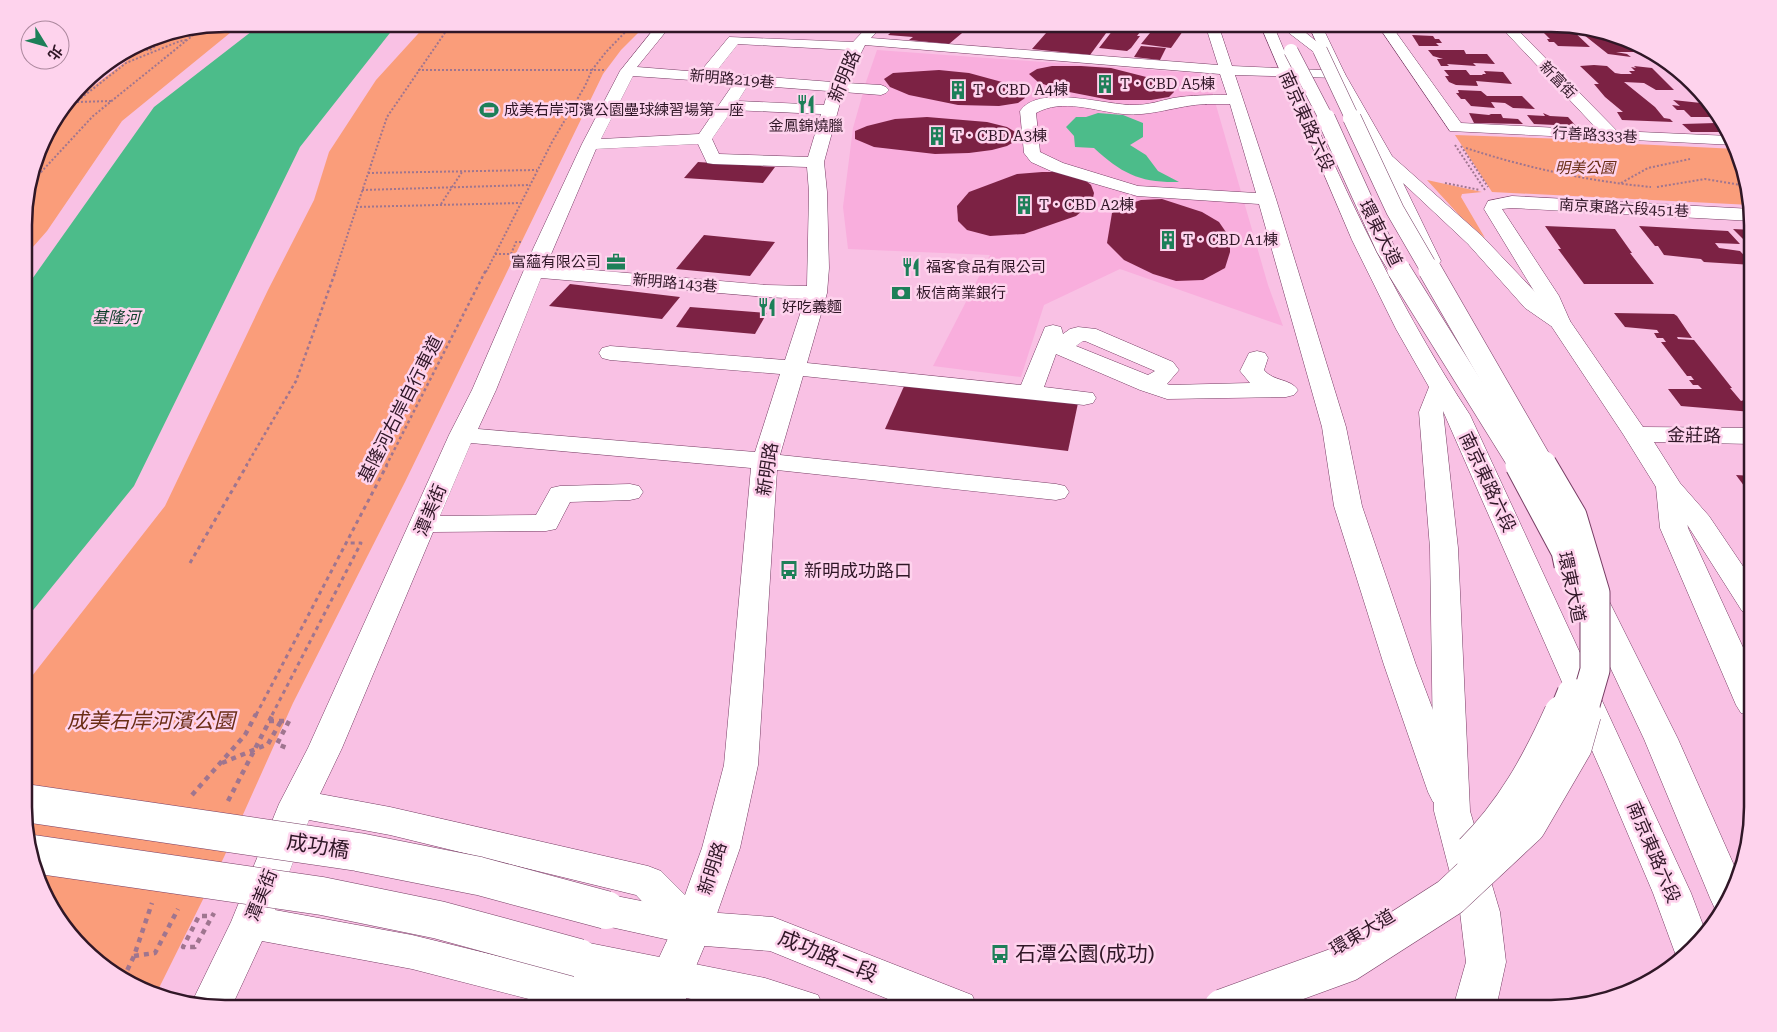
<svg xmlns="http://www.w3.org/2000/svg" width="1777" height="1032" font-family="'Roboto Serif','Noto Sans TC',serif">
<rect width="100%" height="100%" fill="#f9c1e4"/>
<path fill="#f9aedd" d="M 877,50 L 1207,74 L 1268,285 L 1283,326 L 1120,269 L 1044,305 L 1021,377 L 933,366 L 990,255 L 848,249 L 843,207 L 853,128 L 866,82 Z"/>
<g fill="#fa9d7a">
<path d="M 226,24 L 241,24 L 122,121 L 47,231 L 25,256 L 25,200 L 45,136 L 70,104 L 158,37 Z"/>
<path d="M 427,24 L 647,24 L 621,50 L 603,74 L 405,482 L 293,703 L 224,857 L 156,994 L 125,981 L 58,918 L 25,832 L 25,685 L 165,506 L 268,290 L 314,200 L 329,152 L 376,80 Z"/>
<path d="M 1455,135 L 1592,140 L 1613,143 L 1737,149 L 1742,161 L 1751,205 L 1492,192 Z"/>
<path d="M 1427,180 L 1482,192 L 1462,194 L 1461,197 L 1485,238 L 1460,216 Z"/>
</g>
<g fill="#4cbc8a">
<path d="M 261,24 L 397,24 L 300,147 L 134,486 L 25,620 L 25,289 L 154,107 Z"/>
<path d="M 1098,113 L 1123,115 L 1143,123 L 1143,137 L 1130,145 L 1146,155 L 1158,171 L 1179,182 C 1141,183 1122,174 1094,148 L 1075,147 L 1074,136 L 1066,127 L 1076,117 L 1086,117 Z"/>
</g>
<g fill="#7c2244">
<path d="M 900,24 L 931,24 L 968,28 L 949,44 L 909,40 L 913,37 L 888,35 Z"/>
<path d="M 986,24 L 1014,24 L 1010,27 Z"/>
<path d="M 1054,24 L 1103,24 L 1112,25 L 1090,55 L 1032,49 Z"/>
<path d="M 1537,26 L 1569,27 L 1590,47 L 1558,46 L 1554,42 L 1549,42 L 1547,39 L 1550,39 L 1543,32 L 1539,32 L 1537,29 L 1541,30 Z"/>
<path d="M 1154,28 L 1183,31 L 1171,48 L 1141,44 Z"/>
<path d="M 1113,30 L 1140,32 L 1137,36 L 1140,36 L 1131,48 L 1127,51 L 1099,48 Z"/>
<path d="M 1583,32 L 1592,32 L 1596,35 L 1617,36 L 1636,52 L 1616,52 L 1627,54 L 1631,57 L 1608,54 L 1584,35 L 1587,35 L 1581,33 Z"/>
<path d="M 1412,35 L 1433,36 L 1435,39 L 1439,39 L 1442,43 L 1436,43 L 1439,46 L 1419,46 Z"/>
<path d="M 1141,46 L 1166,48 L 1160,60 L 1134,57 Z"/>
<path d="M 1428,50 L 1464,50 L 1466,54 L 1487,54 L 1495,64 L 1473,63 L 1476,66 L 1447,64 L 1449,66 L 1441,66 L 1437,59 L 1443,59 L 1433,56 Z"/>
<path d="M 1594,65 L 1607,66 L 1615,73 L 1621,74 L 1632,74 L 1629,71 L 1635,71 L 1631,67 L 1636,68 L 1634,66 L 1652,68 L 1674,90 L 1656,90 L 1644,83 L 1624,82 L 1655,107 L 1664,118 L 1670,119 L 1673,122 L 1622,120 L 1617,112 L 1623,112 L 1605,97 L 1594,84 L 1599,84 L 1580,66 Z"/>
<path d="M 1052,66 L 1081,66 L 1111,68 L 1158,80 L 1170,87 L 1174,92 L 1169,97 L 1151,100 L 1110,100 L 1059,90 L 1038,82 L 1029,74 L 1037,69 Z"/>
<path d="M 939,70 L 969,73 L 1013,85 L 1023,92 L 1025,98 L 1018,103 L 999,106 L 958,105 L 909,95 L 890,87 L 884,79 L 893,73 Z"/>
<path d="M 1444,70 L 1466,70 L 1470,75 L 1483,75 L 1482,74 L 1486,74 L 1484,71 L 1503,72 L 1512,84 L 1476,81 L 1478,86 L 1456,85 L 1449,82 L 1445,76 L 1449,76 Z"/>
<path d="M 1458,90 L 1481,91 L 1487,96 L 1522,96 L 1535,109 L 1513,108 L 1505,103 L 1491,102 L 1495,108 L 1471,106 L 1465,99 L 1461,99 L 1456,93 L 1459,93 Z"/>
<path d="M 1673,100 L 1701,103 L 1704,104 L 1700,104 L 1715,117 L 1691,117 L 1684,110 L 1677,110 L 1672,105 L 1680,106 Z"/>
<path d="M 1469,113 L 1489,115 L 1491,115 L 1489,114 L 1501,114 L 1503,118 L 1518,119 L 1523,124 L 1474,123 Z"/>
<path d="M 1543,113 L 1550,116 L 1568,117 L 1576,126 L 1534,124 L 1527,115 L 1545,116 Z"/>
<path d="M 927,117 L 987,122 L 1007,127 L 1017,133 L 1019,139 L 1007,146 L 992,150 L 969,153 L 935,154 L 874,147 L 855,139 L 855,131 L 867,126 L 895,119 Z"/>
<path d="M 1716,123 L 1724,124 L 1728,132 L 1691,132 L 1682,124 Z"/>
<path d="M 698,162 L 775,167 L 763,183 L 684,178 Z"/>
<path d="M 1042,172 L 1062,172 L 1080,176 L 1091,185 L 1094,193 L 1092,203 L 1076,216 L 1024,234 L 990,236 L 967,230 L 958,221 L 957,206 L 969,192 L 1017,174 Z"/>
<path d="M 1162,199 L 1202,212 L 1219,222 L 1230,238 L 1230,252 L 1225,268 L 1203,280 L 1176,281 L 1153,274 L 1124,260 L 1107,243 L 1112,213 L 1126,205 L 1141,200 Z"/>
<path d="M 1545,226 L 1615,229 L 1632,253 L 1630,253 L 1654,284 L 1584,284 L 1558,249 L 1561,249 Z"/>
<path d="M 1639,226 L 1728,231 L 1740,244 L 1715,243 L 1719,248 L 1740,251 L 1753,265 L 1704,262 L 1701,259 L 1664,255 L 1658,246 L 1655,246 Z"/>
<path d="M 1733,229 L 1753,230 L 1753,249 Z"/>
<path d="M 704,235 L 775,242 L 750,276 L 676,269 Z"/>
<path d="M 570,284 L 680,297 L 662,319 L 549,306 Z"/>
<path d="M 690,307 L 767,313 L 755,334 L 676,327 Z"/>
<path d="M 1614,313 L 1674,314 L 1677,316 L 1692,338 L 1677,337 L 1678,339 L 1694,340 L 1732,388 L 1730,388 L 1741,401 L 1744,400 L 1752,412 L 1681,406 L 1668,389 L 1702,389 L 1698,385 L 1693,385 L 1689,380 L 1694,380 L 1691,376 L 1687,376 L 1661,342 L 1666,342 L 1663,338 L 1657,338 L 1654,333 L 1659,333 L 1657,330 L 1625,327 Z"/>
<path d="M 905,384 L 1078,403 L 1068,451 L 885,429 Z"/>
<path d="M 1736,475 L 1753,476 L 1753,498 Z"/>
</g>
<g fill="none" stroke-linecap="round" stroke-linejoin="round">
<g stroke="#773d64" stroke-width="1">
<g id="minor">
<path d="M 658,24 L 672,24 L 637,67 L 700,72 L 729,37 L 853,42 L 870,24 L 884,24 L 871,38 L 1218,65 L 1205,24 L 1218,24 L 1232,66 L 1343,71 L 1345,74 L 1343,77 L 1338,78 L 1235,75 L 1276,199 L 1346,427 L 1362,506 L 1416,665 L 1464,792 L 1459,802 L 1446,806 L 1433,802 L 1428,792 L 1384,665 L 1334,506 L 1322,427 L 1259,204 L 1137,196 L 1051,171 L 1031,162 L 1024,153 L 1020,111 C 1039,83 1107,106 1135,105 C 1148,105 1160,101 1173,98 C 1191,95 1209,95 1227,95 L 1220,74 L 865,45 L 846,83 L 881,85 L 886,87 L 889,90 L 886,93 L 881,95 L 843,92 L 824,162 L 827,192 L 829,268 L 827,293 L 807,363 L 1021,385 L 1045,327 L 1053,325 L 1061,327 L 1063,334 L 1070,329 L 1078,327 L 1096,329 L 1173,362 L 1179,370 L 1167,384 L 1170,385 L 1250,383 L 1240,371 L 1249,353 L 1257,351 L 1265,353 L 1268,358 L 1264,370 C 1274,382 1290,378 1298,390 L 1294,395 L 1286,397 L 1167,399 L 1140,390 L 1056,354 L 1044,387 L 1093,393 L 1096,398 L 1093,403 L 1084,405 L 803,376 L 780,455 L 1056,484 L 1065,486 L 1069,492 L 1065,498 L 1056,500 L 777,470 L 758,765 L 740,848 L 712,928 L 691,978 L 684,1008 L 642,1008 L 644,1001 L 603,1008 L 564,1008 L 412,969 L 262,941 L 231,1008 L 191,1004 L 231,922 L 279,804 L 308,748 L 449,435 L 472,390 L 533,249 L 582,144 L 620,71 ZM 738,44 L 849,50 L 832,82 L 715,73 ZM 633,76 L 734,83 L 699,134 L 601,139 ZM 748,85 L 828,91 L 824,105 L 738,101 ZM 1206,104 L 1230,104 L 1256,193 L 1138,186 L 1063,163 L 1040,152 L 1036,113 C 1063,98 1094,111 1123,114 C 1151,117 1178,105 1206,104 ZM 732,110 L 821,114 L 808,157 L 719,154 L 712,139 ZM 698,144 L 707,163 L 713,164 L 807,167 L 809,192 L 807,286 L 766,285 L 546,266 L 596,149 ZM 541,278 L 766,297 L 805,299 L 785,360 L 610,346 L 602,348 L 599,353 L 602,358 L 610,360 L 780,374 L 755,452 L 478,429 L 496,390 ZM 1083,341 L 1085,341 L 1155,371 L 1148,375 L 1076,346 ZM 471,443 L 751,468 L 724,765 L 702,848 L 685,895 L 661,871 L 648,866 L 390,807 L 320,794 L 342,748 L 433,532 L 546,531 L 556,529 L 570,502 L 630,500 L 639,498 L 643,492 L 639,486 L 630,484 L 560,486 L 551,488 L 536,515 L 440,516 ZM 309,820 L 390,835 L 636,895 L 671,932 L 657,962 L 580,976 L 412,935 L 275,910 Z"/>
<path d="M 1377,24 L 1390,24 L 1461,123 L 1598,130 L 1498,24 L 1512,24 L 1617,131 L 1730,136 L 1735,145 L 1450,131 Z"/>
<path d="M 1512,196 L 1752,209 L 1753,221 L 1512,208 L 1502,209 L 1559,296 L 1570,321 L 1643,427 L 1753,428 L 1753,444 L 1654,442 L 1680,483 L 1709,516 L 1753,581 L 1753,614 L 1742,611 L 1688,526 L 1656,487 L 1623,434 L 1548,321 L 1537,296 L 1484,209 L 1488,201 Z"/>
</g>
</g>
<g stroke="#773d64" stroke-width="1">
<g id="major">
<path d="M 1260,24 L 1273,24 C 1329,158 1390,293 1470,415 L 1691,893 L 1706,933 L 1694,949 L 1678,961 L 1653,893 L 1605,780 L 1443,411 L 1458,548 L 1470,811 L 1500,912 L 1506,962 L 1496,1008 L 1453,1008 L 1466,962 L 1460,912 L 1434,811 L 1430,548 L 1419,412 L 1429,387 L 1396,329 L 1352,240 Z"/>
<path d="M 1308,24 L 1321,24 L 1345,74 L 1392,156 L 1482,236 L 1541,298 L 1567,316 L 1570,321 L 1567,326 L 1559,328 L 1551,326 L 1525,308 L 1468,244 L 1403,183 L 1441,261 L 1438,265 L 1431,267 L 1424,265 L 1377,165 L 1375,156 L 1331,74 Z"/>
<path d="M 1669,479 L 1678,481 L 1682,487 L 1688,528 L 1753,669 L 1753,717 L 1741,713 L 1736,705 L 1660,528 L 1656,487 L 1660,481 Z"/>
<path d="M 1594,591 L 1605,594 L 1609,601 L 1678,739 L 1737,872 L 1726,907 L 1723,912 L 1715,909 L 1710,898 L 1644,739 L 1579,601 L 1583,594 Z"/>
<path d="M 606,894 L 692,911 L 773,917 L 972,995 L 978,1008 L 910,1008 L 770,951 L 692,945 L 606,926 L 592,921 L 587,910 L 592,899 Z"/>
<path d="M 579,941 L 765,978 L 818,995 L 824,1008 L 733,1008 L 579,975 L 565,970 L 559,958 L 565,946 Z"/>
</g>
</g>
<g stroke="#773d64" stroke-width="1">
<path id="highway" d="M 1284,24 L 1297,24 L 1300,28 L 1327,50 L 1320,54 L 1315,53 L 1289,33 Z"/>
</g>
<g stroke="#9f758f" stroke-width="2" stroke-dasharray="2 2" stroke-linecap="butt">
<path d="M 167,35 L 147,50 L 150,50 L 171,35"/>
<path d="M 418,70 L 604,70"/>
<path d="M 77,102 L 111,101"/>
<path d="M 62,113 L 126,63 L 180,41 L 187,40"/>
<path d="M 1455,145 L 1485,190"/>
<path d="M 1461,146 L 1488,187"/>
<path d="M 1466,148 C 1527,168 1588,181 1651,187"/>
<path d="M 368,173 L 537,170"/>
<path d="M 1445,183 L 1480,190"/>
<path d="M 1621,183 L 1648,168 L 1690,159"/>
<path d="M 30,184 L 93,116 L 202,28"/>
<path d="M 1657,187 L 1705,179 L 1747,186"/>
<path d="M 362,190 L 529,185"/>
<path d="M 441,204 L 462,172"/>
<path d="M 356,207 L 520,203"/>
<path d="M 495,254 L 511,254 L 516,242 L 521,242"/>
<path d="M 335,272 L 387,117 L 451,24"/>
<path d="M 486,272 L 552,142 L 585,86 L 592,70 L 606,52 L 633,24"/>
</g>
<g stroke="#9f758f" stroke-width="2.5" stroke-dasharray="3 3" stroke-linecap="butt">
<path d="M 246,466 L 296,381 L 336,270"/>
<path d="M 386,466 L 486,270"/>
</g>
<g stroke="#9f758f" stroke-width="3" stroke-dasharray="4 4" stroke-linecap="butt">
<path d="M 190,563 L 247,465"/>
<path d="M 256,715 L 387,465"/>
</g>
<g stroke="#9f758f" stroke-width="4.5" stroke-dasharray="5 5" stroke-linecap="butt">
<path d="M 269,721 L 289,721 L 277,744 L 287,748"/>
<path d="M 222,763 L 268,744 L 281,721"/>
<path d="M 192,795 L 245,735 L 256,714"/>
<path d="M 207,916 L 199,916 L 183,947 L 195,947 L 214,913"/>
<path d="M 134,956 L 155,953 L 178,909"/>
<path d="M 123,979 L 134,956 L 152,903"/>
</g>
<use href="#minor" fill="#fff" fill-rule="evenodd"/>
<use href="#major" fill="#fff" fill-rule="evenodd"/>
<use href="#highway" fill="#fff" fill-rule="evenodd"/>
<g stroke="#773d64" stroke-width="39" stroke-linecap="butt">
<g id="major-bridge">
<path d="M 25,803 L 358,852 L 479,876 L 606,910"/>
<path d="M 33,854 L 322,896 L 439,920 L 579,958"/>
</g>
</g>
<g stroke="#773d64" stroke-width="15" stroke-linecap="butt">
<g id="highway-bridge-far4">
<path d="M 1320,50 L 1353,120"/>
<path d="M 1291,51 L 1327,120"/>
</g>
</g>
<g stroke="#773d64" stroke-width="19" stroke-linecap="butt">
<g id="highway-bridge-far3">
<path d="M 1326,118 L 1385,248 L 1400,272"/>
<path d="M 1352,118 L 1395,210 L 1431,272"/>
</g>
</g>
<g stroke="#773d64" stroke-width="24" stroke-linecap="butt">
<g id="highway-bridge-far2">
<path d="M 1399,270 L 1521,466"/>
<path d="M 1430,270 L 1543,466"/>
</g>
</g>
<g stroke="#773d64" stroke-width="31" stroke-linecap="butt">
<g id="highway-bridge-far1">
<path d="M 1520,465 L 1566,551 L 1569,565"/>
<path d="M 1542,465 L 1572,516 L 1595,593 L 1595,670 L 1582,715"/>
<path d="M 1563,715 L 1572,693"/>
</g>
</g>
<g stroke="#773d64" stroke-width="39" stroke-linecap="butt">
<g id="highway-bridge">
<path d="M 1473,853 C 1514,813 1540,765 1563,714"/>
<path d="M 1223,1008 L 1347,963 L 1450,897 L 1527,825 L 1573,746 L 1582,714"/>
</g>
</g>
<path stroke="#9f758f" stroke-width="3" stroke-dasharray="4 4" stroke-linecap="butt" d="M 272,715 L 361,543 L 347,543"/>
<path stroke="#9f758f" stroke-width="4.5" stroke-dasharray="5 5" stroke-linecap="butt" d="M 228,801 L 273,714"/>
<use href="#major-bridge" stroke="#fff" stroke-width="38"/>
<use href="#highway-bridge-far4" stroke="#fff" stroke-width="14"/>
<use href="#highway-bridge-far3" stroke="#fff" stroke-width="18"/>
<use href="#highway-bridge-far2" stroke="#fff" stroke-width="23"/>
<use href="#highway-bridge-far1" stroke="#fff" stroke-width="29"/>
<use href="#highway-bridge" stroke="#fff" stroke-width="38"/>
</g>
<defs>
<g id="building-bare" transform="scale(1.5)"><path d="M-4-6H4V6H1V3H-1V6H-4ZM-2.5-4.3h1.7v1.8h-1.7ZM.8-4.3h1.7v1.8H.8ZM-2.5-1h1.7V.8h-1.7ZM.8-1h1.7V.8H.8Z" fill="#1d7f58" stroke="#fed3ed" stroke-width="2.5" paint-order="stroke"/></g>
<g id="restaurant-bare" transform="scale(1.5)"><path d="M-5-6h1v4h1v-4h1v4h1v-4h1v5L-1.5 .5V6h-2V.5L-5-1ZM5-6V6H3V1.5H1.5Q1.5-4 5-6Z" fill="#1d7f58" stroke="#fed3ed" stroke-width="2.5" paint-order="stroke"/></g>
<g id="stadium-bare" transform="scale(1.5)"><path d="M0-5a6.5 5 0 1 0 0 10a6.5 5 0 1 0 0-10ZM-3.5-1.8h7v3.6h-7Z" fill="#1d7f58" stroke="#fed3ed" stroke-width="2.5" paint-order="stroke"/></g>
<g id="office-bare" transform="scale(1.5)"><path d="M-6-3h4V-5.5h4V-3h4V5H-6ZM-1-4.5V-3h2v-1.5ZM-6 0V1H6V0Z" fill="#1d7f58" stroke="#fed3ed" stroke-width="2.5" paint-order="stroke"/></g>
<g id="bank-bare" transform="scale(1.5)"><path d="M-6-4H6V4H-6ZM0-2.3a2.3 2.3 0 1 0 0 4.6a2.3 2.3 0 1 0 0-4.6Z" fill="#1d7f58" stroke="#fed3ed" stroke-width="2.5" paint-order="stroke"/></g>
<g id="bus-bare" transform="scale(1.5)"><path d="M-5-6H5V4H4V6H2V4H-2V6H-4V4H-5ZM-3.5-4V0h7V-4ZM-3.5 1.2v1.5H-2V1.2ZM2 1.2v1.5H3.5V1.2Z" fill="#1d7f58" stroke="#fed3ed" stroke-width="2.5" paint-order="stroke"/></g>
</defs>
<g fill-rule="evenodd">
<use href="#building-bare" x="1105" y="84"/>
<use href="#building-bare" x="958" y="90"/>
<use href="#restaurant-bare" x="806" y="104"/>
<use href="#stadium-bare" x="489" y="110"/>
<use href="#building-bare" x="937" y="136"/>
<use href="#building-bare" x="1024" y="205"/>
<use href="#building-bare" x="1168" y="240"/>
<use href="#office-bare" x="616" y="262"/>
<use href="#restaurant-bare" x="911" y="267"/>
<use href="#bank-bare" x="901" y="293"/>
<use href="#restaurant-bare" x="767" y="307"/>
<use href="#bus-bare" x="789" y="570"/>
<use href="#bus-bare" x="1000" y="954"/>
</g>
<g text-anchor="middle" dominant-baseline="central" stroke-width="5" stroke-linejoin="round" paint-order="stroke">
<g font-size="15" fill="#301727" stroke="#fed3ed">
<text transform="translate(732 79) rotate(5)">新明路219巷</text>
<text transform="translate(1558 80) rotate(46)">新富街</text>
<text transform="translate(1595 135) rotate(3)">行善路333巷</text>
<text transform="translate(1624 208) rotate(3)">南京東路六段451巷</text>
<text transform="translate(675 283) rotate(5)">新明路143巷</text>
</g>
<g font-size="15" fill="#301727" stroke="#fed3ed" text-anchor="start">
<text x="1120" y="84">T．CBD A5棟</text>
<text x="973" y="90">T．CBD A4棟</text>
<text x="504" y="110">成美右岸河濱公園壘球練習場第一座</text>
<text x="806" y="126" text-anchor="middle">金鳳錦燒臘</text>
<text x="952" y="136">T．CBD A3棟</text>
<text x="1039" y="205">T．CBD A2棟</text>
<text x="1183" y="240">T．CBD A1棟</text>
<text x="601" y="262" text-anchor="end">富蘊有限公司</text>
<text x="926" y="267">福客食品有限公司</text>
<text x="916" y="293">板信商業銀行</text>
<text x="782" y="307">好吃義麵</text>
</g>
<g font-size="15" font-style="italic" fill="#6a2d15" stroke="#fed3ed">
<text x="1585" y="168">明美公園</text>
</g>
<g font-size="16" font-style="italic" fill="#0c3d29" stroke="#fed3ed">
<text x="116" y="317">基隆河</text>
</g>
<g font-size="18" fill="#301727" stroke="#fed3ed">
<text transform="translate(844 76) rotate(-67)">新明路</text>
<text transform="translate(1307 121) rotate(66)">南京東路六段</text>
<text transform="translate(1381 233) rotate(63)">環東大道</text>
<text transform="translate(400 409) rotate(-63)">基隆河右岸自行車道</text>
<text transform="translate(1694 435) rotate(1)">金莊路</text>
<text transform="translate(767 469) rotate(-81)">新明路</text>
<text transform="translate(1488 482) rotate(65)">南京東路六段</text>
<text transform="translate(430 510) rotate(-67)">潭美街</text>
<text transform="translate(1572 587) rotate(78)">環東大道</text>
<text transform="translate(1654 852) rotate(67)">南京東路六段</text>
<text transform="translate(712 868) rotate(-72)">新明路</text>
<text transform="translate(261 895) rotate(-68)">潭美街</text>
<text transform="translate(1362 932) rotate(-31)">環東大道</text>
</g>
<g font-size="18" fill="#301727" stroke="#fed3ed" text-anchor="start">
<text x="804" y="570">新明成功路口</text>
</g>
<g font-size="21" font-style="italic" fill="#6a2d15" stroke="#fed3ed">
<text x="151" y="721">成美右岸河濱公園</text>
</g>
<g font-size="21" fill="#301727" stroke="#fed3ed">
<text transform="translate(318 846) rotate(9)">成功橋</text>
<text transform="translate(828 956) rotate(22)">成功路二段</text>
</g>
<g font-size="21" fill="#301727" stroke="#fed3ed" text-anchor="start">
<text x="1015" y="954">石潭公園(成功)</text>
</g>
</g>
<path d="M0 0H1777V1032H0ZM225 32H1551A193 193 0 0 1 1744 225V807A193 193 0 0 1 1551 1000H225A193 193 0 0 1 32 807V225A193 193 0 0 1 225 32Z" fill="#fed3ed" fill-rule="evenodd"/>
<path fill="none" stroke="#301727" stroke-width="2.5" d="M225 32H1551A193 193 0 0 1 1744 225V807A193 193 0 0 1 1551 1000H225A193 193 0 0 1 32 807V225A193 193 0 0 1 225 32Z"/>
<g transform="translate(45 45) rotate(127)"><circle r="24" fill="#fed3ed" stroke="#ac889e"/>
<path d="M0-4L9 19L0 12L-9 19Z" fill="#1d7f58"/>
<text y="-8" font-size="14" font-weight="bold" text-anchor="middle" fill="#301727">北</text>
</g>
</svg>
